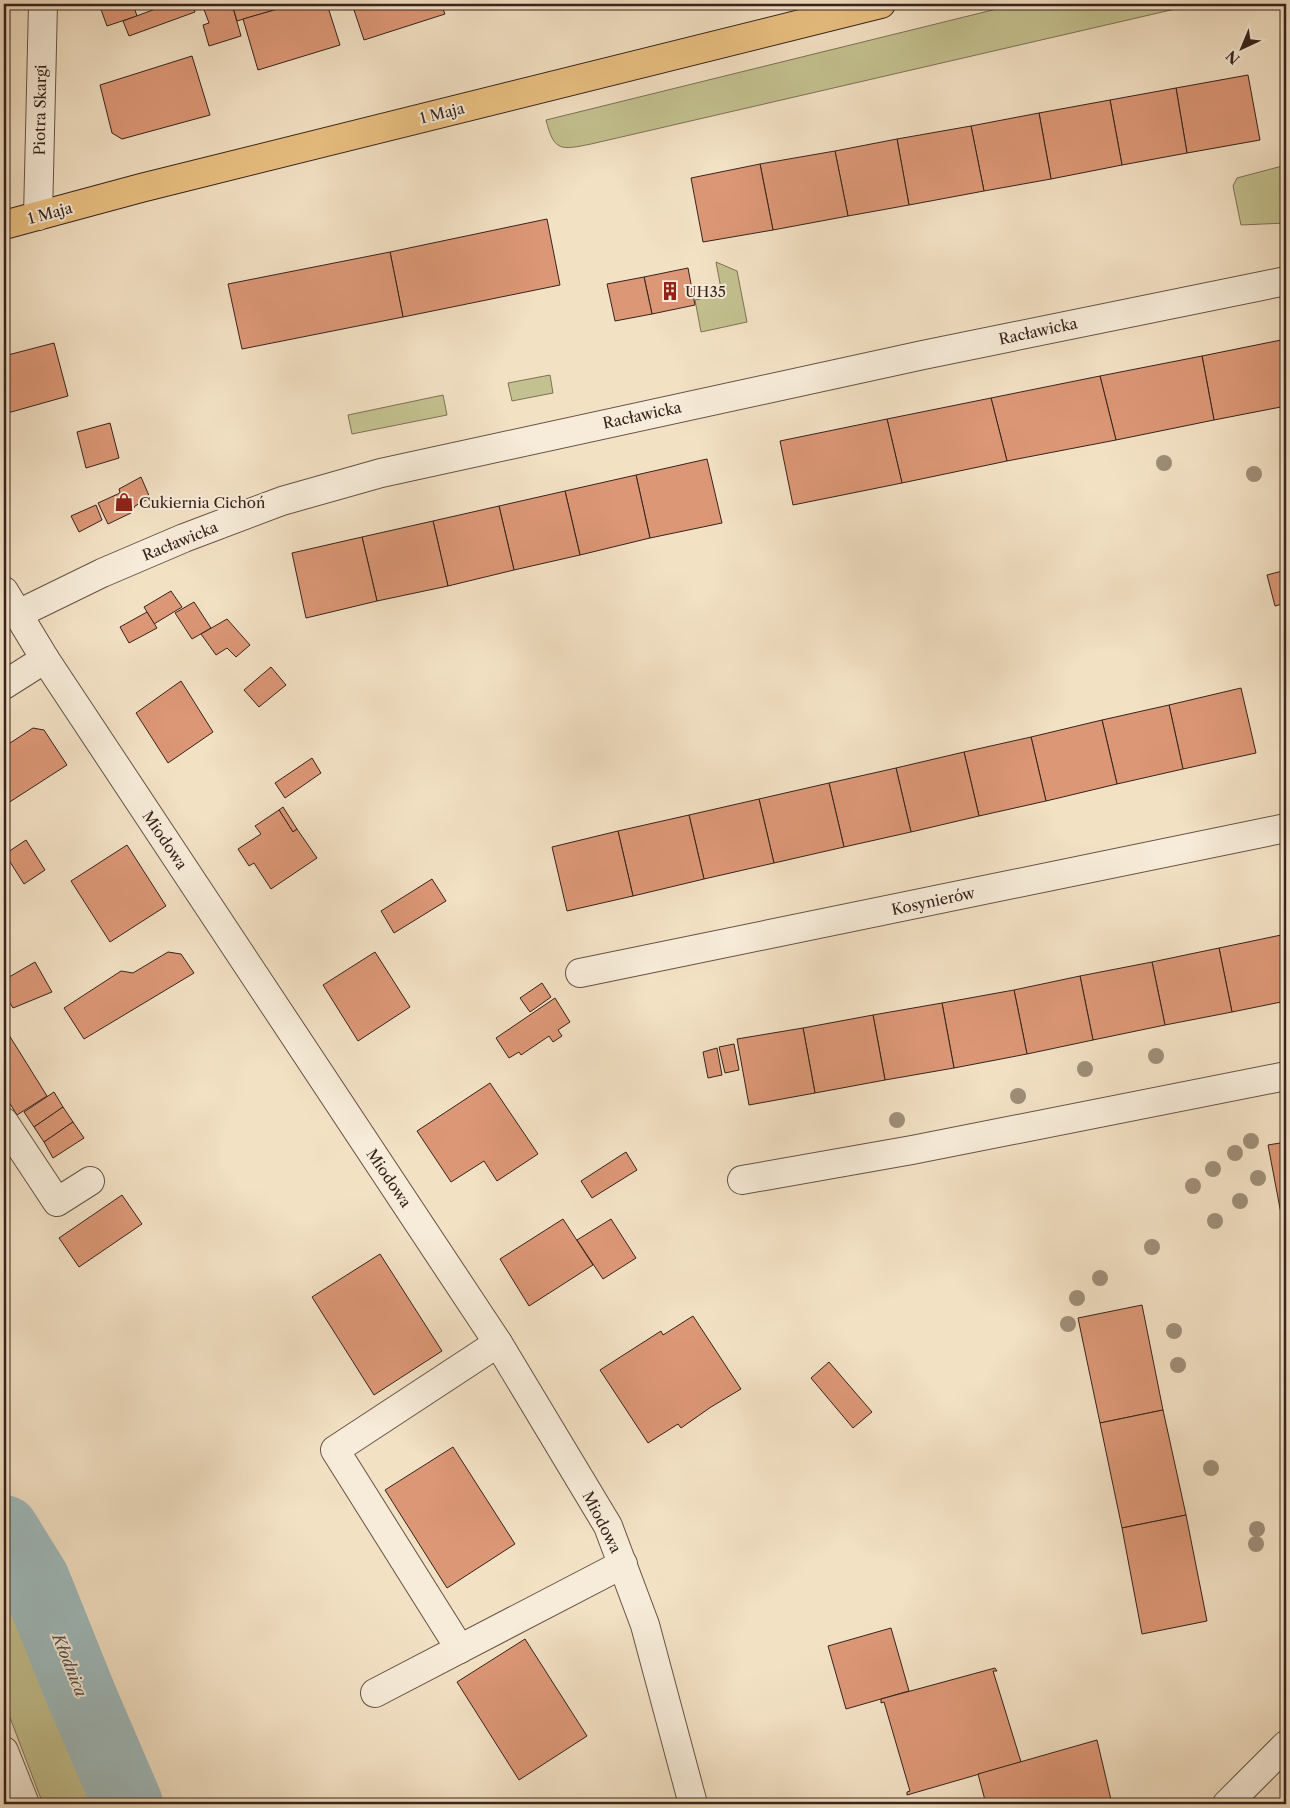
<svg xmlns="http://www.w3.org/2000/svg" width="1290" height="1808" font-family="'Libre Caslon Text',serif">
<rect width="100%" height="100%" fill="#f3e1c4"/>
<filter id="stains"><feTurbulence type="fractalNoise" baseFrequency=".004" numOctaves="4"/><feColorMatrix values="0 0 0 0 .2 0 0 0 0 .09 0 0 0 0 .02 0 0 0 .5 -.17"/></filter>
<radialGradient id="worn" r=".72"><stop offset=".6" stop-color="#630" stop-opacity="0"/><stop offset="1" stop-color="#630" stop-opacity=".3"/></radialGradient>
<g fill="#c3c18f" stroke="#7c7256">
<path d="M 1017,4 L 1197,4 L 591,144 C 561,150 554,152 546,120 Z"/>
<path d="M 1286,165 L 1286,223 L 1241,225 L 1233,186 L 1237,178 Z"/>
<path d="M 716,262 L 737,271 L 747,322 L 701,332 L 695,300 L 722,294 Z"/>
<path d="M 550,375 L 553,393 L 512,401 L 508,383 Z"/>
<path d="M 443,395 L 447,415 L 352,434 L 348,415 Z"/>
<path d="M 4,1542 L 29,1581 L 122,1804 L 43,1804 L 4,1702 Z"/>
</g>
<g fill="none" stroke-linecap="round" stroke-linejoin="round">
<path stroke="#9fbbbd" stroke-width="70" d="M 4,1530 L 35,1580 L 82,1697 L 128,1804"/>
</g>
<g fill="#dc9776" stroke="#36231c">
<path d="M 99,4 L 133,4 L 137,16 L 107,26 Z"/>
<path d="M 169,4 L 193,4 L 195,12 L 129,36 L 123,21 Z"/>
<path d="M 202,4 L 232,4 L 241,36 L 209,46 L 203,25 L 209,23 Z"/>
<path d="M 232,4 L 269,4 L 271,11 L 237,21 Z"/>
<path d="M 295,4 L 327,4 L 340,45 L 258,70 L 243,19 Z"/>
<path d="M 352,4 L 441,4 L 445,14 L 364,40 Z"/>
<path d="M 192,56 L 210,115 L 122,139 L 112,133 L 100,85 Z"/>
<path d="M 1248,75 L 1260,140 L 1187,153 L 1176,88 Z"/>
<path d="M 1176,88 L 1187,153 L 1122,165 L 1110,100 Z"/>
<path d="M 1110,100 L 1122,165 L 1051,179 L 1039,113 Z"/>
<path d="M 1039,113 L 1051,179 L 984,191 L 971,126 Z"/>
<path d="M 971,126 L 984,191 L 909,205 L 897,139 Z"/>
<path d="M 897,139 L 909,205 L 848,216 L 835,151 Z"/>
<path d="M 835,151 L 848,216 L 773,230 L 760,164 Z"/>
<path d="M 760,164 L 773,230 L 703,242 L 691,178 Z"/>
<path d="M 547,219 L 560,285 L 403,317 L 390,252 Z"/>
<path d="M 390,252 L 403,317 L 242,349 L 228,284 Z"/>
<path d="M 688,268 L 695,305 L 652,314 L 644,277 Z"/>
<path d="M 644,277 L 652,314 L 615,321 L 607,284 Z"/>
<path d="M 1286,339 L 1286,406 L 1214,420 L 1202,356 Z"/>
<path d="M 54,343 L 68,396 L 4,414 L 4,356 Z"/>
<path d="M 1202,356 L 1214,420 L 1116,440 L 1100,376 Z"/>
<path d="M 1100,376 L 1116,440 L 1007,461 L 991,398 Z"/>
<path d="M 991,398 L 1007,461 L 902,483 L 887,419 Z"/>
<path d="M 887,419 L 902,483 L 793,505 L 780,441 Z"/>
<path d="M 110,423 L 119,458 L 86,468 L 77,432 Z"/>
<path d="M 707,459 L 722,523 L 650,538 L 636,475 Z"/>
<path d="M 636,475 L 650,538 L 580,555 L 565,491 Z"/>
<path d="M 141,477 L 150,498 L 135,506 L 131,513 L 108,524 L 98,503 L 120,493 L 119,489 Z"/>
<path d="M 565,491 L 580,555 L 514,570 L 499,506 Z"/>
<path d="M 96,505 L 102,520 L 79,532 L 71,516 Z"/>
<path d="M 499,506 L 514,570 L 448,586 L 433,521 Z"/>
<path d="M 433,521 L 448,586 L 377,601 L 362,537 Z"/>
<path d="M 362,537 L 377,601 L 306,618 L 292,553 Z"/>
<path d="M 1286,570 L 1286,603 L 1275,606 L 1267,575 Z"/>
<path d="M 171,591 L 182,607 L 154,624 L 144,607 Z"/>
<path d="M 194,602 L 211,628 L 192,639 L 175,613 Z"/>
<path d="M 147,612 L 157,628 L 129,643 L 120,627 Z"/>
<path d="M 227,619 L 250,645 L 236,657 L 227,648 L 216,655 L 201,634 Z"/>
<path d="M 271,667 L 286,685 L 259,707 L 244,690 Z"/>
<path d="M 181,681 L 213,732 L 168,763 L 136,713 Z"/>
<path d="M 1241,688 L 1256,753 L 1183,769 L 1169,705 Z"/>
<path d="M 1169,705 L 1183,769 L 1117,784 L 1102,720 Z"/>
<path d="M 1102,720 L 1117,784 L 1046,801 L 1031,737 Z"/>
<path d="M 33,728 L 44,730 L 67,765 L 5,805 L 4,782 L 6,780 L 4,776 L 4,747 Z"/>
<path d="M 1031,737 L 1046,801 L 979,816 L 964,752 Z"/>
<path d="M 964,752 L 979,816 L 911,832 L 896,768 Z"/>
<path d="M 312,758 L 321,773 L 285,798 L 275,783 Z"/>
<path d="M 896,768 L 911,832 L 844,847 L 829,783 Z"/>
<path d="M 829,783 L 844,847 L 774,863 L 759,799 Z"/>
<path d="M 759,799 L 774,863 L 704,879 L 689,815 Z"/>
<path d="M 283,807 L 297,829 L 293,832 L 279,810 Z"/>
<path d="M 279,810 L 293,832 L 297,829 L 317,858 L 271,889 L 254,863 L 249,866 L 238,849 L 261,834 L 255,826 Z"/>
<path d="M 689,815 L 704,879 L 633,896 L 618,831 Z"/>
<path d="M 618,831 L 633,896 L 567,911 L 552,847 Z"/>
<path d="M 26,840 L 45,870 L 24,884 L 5,854 Z"/>
<path d="M 127,845 L 166,906 L 110,942 L 71,881 Z"/>
<path d="M 432,879 L 446,901 L 394,933 L 381,911 Z"/>
<path d="M 1286,934 L 1286,1001 L 1232,1012 L 1219,948 Z"/>
<path d="M 1219,948 L 1232,1012 L 1165,1025 L 1152,962 Z"/>
<path d="M 168,952 L 181,954 L 194,973 L 84,1039 L 64,1008 L 121,971 L 133,973 Z"/>
<path d="M 375,952 L 410,1007 L 358,1041 L 323,985 Z"/>
<path d="M 35,962 L 52,992 L 13,1008 L 4,993 L 4,980 Z"/>
<path d="M 1152,962 L 1165,1025 L 1093,1040 L 1080,976 Z"/>
<path d="M 1080,976 L 1093,1040 L 1027,1054 L 1014,990 Z"/>
<path d="M 542,983 L 551,997 L 530,1012 L 520,998 Z"/>
<path d="M 1014,990 L 1027,1054 L 954,1068 L 942,1003 Z"/>
<path d="M 555,998 L 570,1022 L 558,1030 L 562,1036 L 553,1042 L 549,1036 L 521,1055 L 519,1052 L 509,1058 L 496,1038 Z"/>
<path d="M 942,1003 L 954,1068 L 885,1080 L 873,1015 Z"/>
<path d="M 873,1015 L 885,1080 L 815,1093 L 803,1028 Z"/>
<path d="M 4,1027 L 47,1096 L 17,1115 L 4,1094 Z"/>
<path d="M 803,1028 L 815,1093 L 749,1105 L 737,1039 Z"/>
<path d="M 734,1044 L 739,1070 L 725,1073 L 719,1047 Z"/>
<path d="M 717,1048 L 722,1075 L 708,1078 L 703,1052 Z"/>
<path d="M 490,1083 L 538,1154 L 497,1181 L 484,1161 L 451,1182 L 417,1131 Z"/>
<path d="M 54,1092 L 63,1107 L 34,1127 L 24,1112 Z"/>
<path d="M 63,1107 L 73,1122 L 44,1142 L 34,1127 Z"/>
<path d="M 73,1122 L 84,1138 L 53,1158 L 44,1142 Z"/>
<path d="M 1286,1142 L 1286,1240 L 1268,1145 Z"/>
<path d="M 626,1152 L 637,1170 L 592,1198 L 581,1181 Z"/>
<path d="M 122,1195 L 142,1224 L 79,1267 L 59,1238 Z"/>
<path d="M 563,1219 L 593,1265 L 529,1306 L 500,1259 Z"/>
<path d="M 611,1219 L 636,1258 L 603,1279 L 577,1240 Z"/>
<path d="M 380,1254 L 442,1351 L 374,1395 L 312,1297 Z"/>
<path d="M 1142,1305 L 1163,1410 L 1100,1423 L 1078,1318 Z"/>
<path d="M 693,1316 L 741,1389 L 711,1407 L 681,1428 L 678,1424 L 648,1443 L 600,1370 L 661,1331 L 663,1335 Z"/>
<path d="M 829,1362 L 872,1412 L 853,1428 L 811,1378 Z"/>
<path d="M 1163,1410 L 1186,1515 L 1122,1528 L 1100,1423 Z"/>
<path d="M 453,1447 L 515,1544 L 447,1588 L 385,1490 Z"/>
<path d="M 1186,1515 L 1207,1621 L 1142,1634 L 1122,1528 Z"/>
<path d="M 891,1628 L 909,1691 L 846,1709 L 828,1646 Z"/>
<path d="M 525,1639 L 587,1736 L 519,1780 L 457,1682 Z"/>
<path d="M 995,1668 L 997,1671 L 993,1671 L 1021,1762 L 907,1795 L 907,1792 L 910,1791 L 884,1702 L 881,1703 L 881,1699 Z"/>
<path d="M 1097,1740 L 1112,1804 L 986,1804 L 978,1774 Z"/>
</g>
<g fill="none" stroke-linecap="round" stroke-linejoin="round">
<g stroke="#655246" stroke-width="30">
<g id="minor">
<path d="M 38,216 L 43,4"/>
<path d="M 4,591 L 45,659 L 498,1343 L 608,1526 L 645,1625 L 693,1804"/>
<path d="M 18,614 L 102,573 L 184,538 L 282,501 L 381,473 L 923,355 L 1286,281"/>
<path d="M 4,685 L 45,659"/>
<path d="M 580,973 L 1286,828"/>
<path d="M 4,1122 L 57,1202 L 90,1181"/>
<path d="M 742,1180 L 912,1150 L 1286,1076"/>
<path d="M 460,1649 L 335,1450 L 498,1343"/>
<path d="M 375,1693 L 623,1564"/>
<path d="M 4,1751 L 25,1804"/>
<path d="M 1227,1804 L 1286,1745"/>
</g>
</g>
<g stroke="#36231c" stroke-width="30">
<path id="major" d="M 4,225 L 141,188 L 881,4"/>
</g>
<use href="#minor" stroke="#f7ecd9" stroke-width="28"/>
<use href="#major" stroke="#eac082" stroke-width="28"/>
</g>
<g fill="#9e8e78">
<circle cx="1164" cy="463" r="8"/>
<circle cx="1254" cy="474" r="8"/>
<circle cx="1156" cy="1056" r="8"/>
<circle cx="1085" cy="1069" r="8"/>
<circle cx="1018" cy="1096" r="8"/>
<circle cx="897" cy="1120" r="8"/>
<circle cx="1251" cy="1141" r="8"/>
<circle cx="1235" cy="1153" r="8"/>
<circle cx="1213" cy="1169" r="8"/>
<circle cx="1258" cy="1178" r="8"/>
<circle cx="1193" cy="1186" r="8"/>
<circle cx="1240" cy="1201" r="8"/>
<circle cx="1215" cy="1221" r="8"/>
<circle cx="1152" cy="1247" r="8"/>
<circle cx="1100" cy="1278" r="8"/>
<circle cx="1077" cy="1298" r="8"/>
<circle cx="1068" cy="1324" r="8"/>
<circle cx="1174" cy="1331" r="8"/>
<circle cx="1178" cy="1365" r="8"/>
<circle cx="1211" cy="1468" r="8"/>
<circle cx="1257" cy="1529" r="8"/>
<circle cx="1256" cy="1544" r="8"/>
</g>
<defs>
<g id="building-bare" transform="scale(1.5)"><path d="M-4-6H4V6H1V3H-1V6H-4ZM-2.5-4.3h1.7v1.8h-1.7ZM.8-4.3h1.7v1.8H.8ZM-2.5-1h1.7V.8h-1.7ZM.8-1h1.7V.8H.8Z" fill="#8f2418" stroke="#f7ecd9" stroke-width="2.5" paint-order="stroke"/></g>
<g id="shop-bare" transform="scale(1.5)"><path d="M-5-2.5h2.3a2.7 3.5 0 0 1 5.4 0H5L5.5 6h-11ZM-1.5-2.5h3a1.5 2.3 0 0 0-3 0Z" fill="#8f2418" stroke="#f7ecd9" stroke-width="2.5" paint-order="stroke"/></g>
</defs>
<g fill-rule="evenodd">
<use href="#building-bare" x="670" y="291"/>
<use href="#shop-bare" x="124" y="502"/>
</g>
<g text-anchor="middle" dominant-baseline="central" stroke-width="4" stroke-linejoin="round" paint-order="stroke">
<g font-size="15" fill="#36231c" stroke="#f7ecd9">
<text transform="translate(40 110) rotate(-89)">Piotra Skargi</text>
<text transform="translate(442 113) rotate(-14)">1 Maja</text>
<text transform="translate(50 213) rotate(-15)">1 Maja</text>
<text transform="translate(1038 331) rotate(-12)">Racławicka</text>
<text transform="translate(642 415) rotate(-12)">Racławicka</text>
<text transform="translate(180 541) rotate(-22)">Racławicka</text>
<text transform="translate(165 840) rotate(56)">Miodowa</text>
<text transform="translate(933 901) rotate(-12)">Kosynierów</text>
<text transform="translate(389 1178) rotate(56)">Miodowa</text>
<text transform="translate(602 1522) rotate(63)">Miodowa</text>
</g>
<g font-size="15" fill="#36231c" stroke="#f7ecd9" text-anchor="start">
<text x="685" y="291">UH35</text>
<text x="139" y="502">Cukiernia Cichoń</text>
</g>
<g font-size="16" font-style="italic" fill="#56514c" stroke="#f7ecd9">
<text transform="translate(70 1665) rotate(68)">Kłodnica</text>
</g>
</g>
<rect width="1290" height="1808" fill="none" stroke="#f3e1c4" stroke-width="20"/>
<rect x="5" y="5" width="1280" height="1798" fill="none" stroke="#36231c" stroke-width="2.5"/>
<rect x="10" y="10" width="1270" height="1788" fill="none" stroke="#36231c"/>
<g transform="translate(1242 48) rotate(224)" stroke="#f7ecd9" stroke-width="4" paint-order="stroke">
<path d="M0-4L9 19L0 12L-9 19Z" fill="#36231c"/>
<text y="-8" font-size="14" font-weight="bold" text-anchor="middle" fill="#36231c">N</text>
</g>
<rect width="100%" height="100%" filter="url(#stains)"/>
<rect width="100%" height="100%" fill="url(#worn)"/>
</svg>
